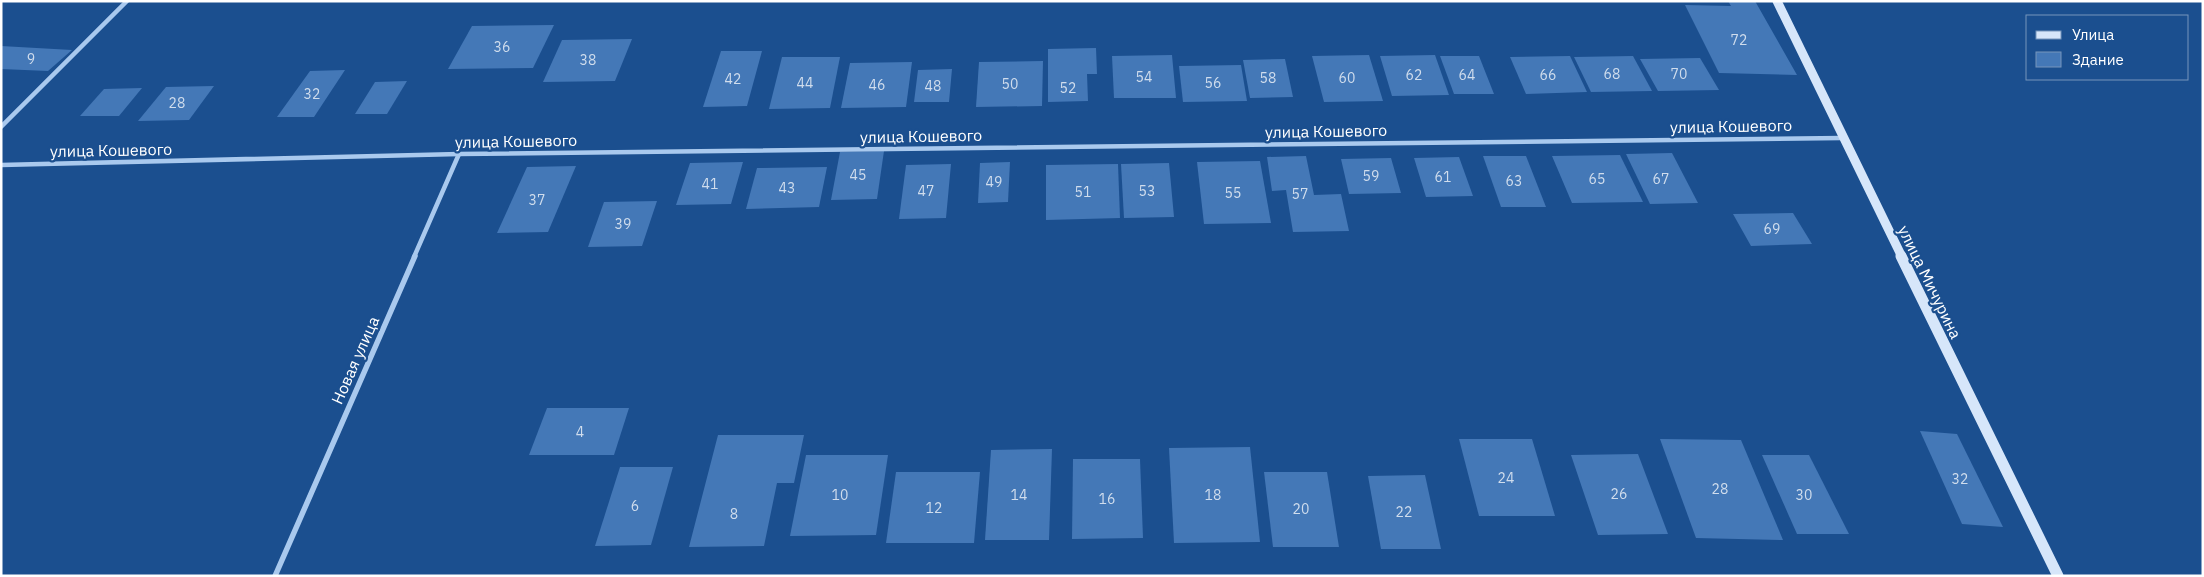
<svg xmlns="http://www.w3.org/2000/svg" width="2204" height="577" font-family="'IBM Plex Sans',sans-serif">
<rect width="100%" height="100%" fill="#1b4f8f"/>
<g fill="#4478b7">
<path d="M 1728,1 L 1755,1 L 1797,75 L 1719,73 L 1685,5 L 1731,6 Z"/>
<path d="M 554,25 L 533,68 L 448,69 L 472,26 Z"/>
<path d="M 632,39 L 615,81 L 543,82 L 562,40 Z"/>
<path d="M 1,46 L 72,50 L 48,71 L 1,69 Z"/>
<path d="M 1096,48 L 1097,74 L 1087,74 L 1088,101 L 1048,102 L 1048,49 Z"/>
<path d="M 721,51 L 762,51 L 747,106 L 703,107 Z"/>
<path d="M 1172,55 L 1176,98 L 1114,98 L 1112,56 Z"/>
<path d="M 1369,55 L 1383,101 L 1324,102 L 1312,56 Z"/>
<path d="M 1435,55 L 1449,95 L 1392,96 L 1380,56 Z"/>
<path d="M 1440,56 L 1479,56 L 1494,94 L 1454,94 Z"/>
<path d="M 1570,56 L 1587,92 L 1526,94 L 1510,57 Z"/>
<path d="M 1633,56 L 1652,91 L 1591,92 L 1574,57 Z"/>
<path d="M 782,57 L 840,57 L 830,108 L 769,109 Z"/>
<path d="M 1700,58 L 1719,90 L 1658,91 L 1640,59 Z"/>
<path d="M 1285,59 L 1293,97 L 1250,98 L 1243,60 Z"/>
<path d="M 1043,61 L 1042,106 L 976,107 L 979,62 Z"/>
<path d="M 912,62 L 906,107 L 841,108 L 850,63 Z"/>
<path d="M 1241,65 L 1247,101 L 1183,102 L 1179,66 Z"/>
<path d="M 952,69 L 949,102 L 914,102 L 918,70 Z"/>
<path d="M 345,70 L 314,117 L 277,117 L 310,71 Z"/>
<path d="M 407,81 L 387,114 L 355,114 L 375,82 Z"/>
<path d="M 214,86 L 189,120 L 138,121 L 166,87 Z"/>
<path d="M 142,88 L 119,116 L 80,116 L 104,89 Z"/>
<path d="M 884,151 L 877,199 L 831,200 L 840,152 Z"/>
<path d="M 1672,153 L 1698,203 L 1650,204 L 1626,154 Z"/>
<path d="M 1620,155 L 1643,202 L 1572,203 L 1552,156 Z"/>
<path d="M 1306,156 L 1314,195 L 1341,194 L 1349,231 L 1293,232 L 1286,190 L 1272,191 L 1267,157 Z"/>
<path d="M 1483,156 L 1526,156 L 1546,207 L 1501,207 Z"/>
<path d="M 1459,157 L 1473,196 L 1426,197 L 1414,158 Z"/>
<path d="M 1391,158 L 1401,193 L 1349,194 L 1341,159 Z"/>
<path d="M 1260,161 L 1271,223 L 1204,224 L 1197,162 Z"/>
<path d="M 743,162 L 731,204 L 676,205 L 690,163 Z"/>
<path d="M 1010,162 L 1008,202 L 978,203 L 980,163 Z"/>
<path d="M 1169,163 L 1174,217 L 1124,218 L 1121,164 Z"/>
<path d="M 951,164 L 946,218 L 899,219 L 906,165 Z"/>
<path d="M 1118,164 L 1120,218 L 1046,220 L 1046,165 Z"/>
<path d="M 576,166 L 548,232 L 497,233 L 527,167 Z"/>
<path d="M 827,167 L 819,207 L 746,209 L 757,168 Z"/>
<path d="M 657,201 L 642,246 L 588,247 L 604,202 Z"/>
<path d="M 1793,213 L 1812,244 L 1751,246 L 1733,214 Z"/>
<path d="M 547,408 L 629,408 L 614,455 L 529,455 Z"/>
<path d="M 1920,431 L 1957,434 L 2003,527 L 1962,524 Z"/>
<path d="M 718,435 L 804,435 L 794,483 L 777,483 L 764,546 L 689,547 Z"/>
<path d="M 1459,439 L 1532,439 L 1555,516 L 1479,516 Z"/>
<path d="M 1660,439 L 1741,440 L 1783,540 L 1696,538 Z"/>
<path d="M 1250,447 L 1260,542 L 1174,543 L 1169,448 Z"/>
<path d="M 1052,449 L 1049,540 L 985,540 L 991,450 Z"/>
<path d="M 1638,454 L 1668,534 L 1598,535 L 1571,455 Z"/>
<path d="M 806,455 L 888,455 L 876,535 L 790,536 Z"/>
<path d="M 1762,455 L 1809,455 L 1849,534 L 1797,534 Z"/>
<path d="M 1073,459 L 1140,459 L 1143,538 L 1072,539 Z"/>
<path d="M 620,467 L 673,467 L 651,545 L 595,546 Z"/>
<path d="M 896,472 L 980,472 L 974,543 L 886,543 Z"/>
<path d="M 1264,472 L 1327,472 L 1339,547 L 1273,547 Z"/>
<path d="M 1425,475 L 1441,549 L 1381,549 L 1368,476 Z"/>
</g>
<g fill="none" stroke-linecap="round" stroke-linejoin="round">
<g stroke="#a9c9ee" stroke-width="4.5">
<path d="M 1,127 L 127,1"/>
<path d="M 1,165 L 459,154 L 1842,138"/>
<path d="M 414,257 L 459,154"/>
</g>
<path stroke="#a9c9ee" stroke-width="5.5" d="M 275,576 L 415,256"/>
<path stroke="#d6e6fa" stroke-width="9" d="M 1777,1 L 1902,257"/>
<path stroke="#d6e6fa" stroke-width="11" d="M 1901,256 L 2058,576"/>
</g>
<g text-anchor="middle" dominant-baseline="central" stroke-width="4.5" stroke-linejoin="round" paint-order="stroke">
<g font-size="14" fill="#d0dded">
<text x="1739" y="40">72</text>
<text x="502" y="47">36</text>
<text x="31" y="59">9</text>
<text x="588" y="60">38</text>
<text x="1612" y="74">68</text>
<text x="1679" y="74">70</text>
<text x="1414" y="75">62</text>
<text x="1467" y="75">64</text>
<text x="1548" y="75">66</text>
<text x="1144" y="77">54</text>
<text x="1268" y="78">58</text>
<text x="1347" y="78">60</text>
<text x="733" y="79">42</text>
<text x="805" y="83">44</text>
<text x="1213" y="83">56</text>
<text x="1010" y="84">50</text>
<text x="877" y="85">46</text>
<text x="933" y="86">48</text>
<text x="1068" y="88">52</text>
<text x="312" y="94">32</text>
<text x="177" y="103">28</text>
<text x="858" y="175">45</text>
<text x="1371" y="176">59</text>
<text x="1443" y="177">61</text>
<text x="1597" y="179">65</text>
<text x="1661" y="179">67</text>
<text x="1514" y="181">63</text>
<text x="994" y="182">49</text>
<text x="710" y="184">41</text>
<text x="787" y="188">43</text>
<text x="926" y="191">47</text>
<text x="1147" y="191">53</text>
<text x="1083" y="192">51</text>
<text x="1233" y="193">55</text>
<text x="1300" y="194">57</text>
<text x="537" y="200">37</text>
<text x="623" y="224">39</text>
<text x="1772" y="229">69</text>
<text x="580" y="432">4</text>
<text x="1506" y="478">24</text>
<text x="1960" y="479">32</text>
<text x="1720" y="489">28</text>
<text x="1619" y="494">26</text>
<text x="840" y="495">10</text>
<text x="1019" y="495">14</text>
<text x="1213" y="495">18</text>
<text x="1804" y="495">30</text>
<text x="1107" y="499">16</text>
<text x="635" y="506">6</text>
<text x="934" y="508">12</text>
<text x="1301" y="509">20</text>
<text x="1404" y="512">22</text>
<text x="734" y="514">8</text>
</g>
<g font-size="16" fill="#fff" stroke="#1b4f8f">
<text transform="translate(1731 126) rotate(-1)">улица Кошевого</text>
<text transform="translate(1326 131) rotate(-1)">улица Кошевого</text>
<text transform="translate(921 136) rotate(-1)">улица Кошевого</text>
<text transform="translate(516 141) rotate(-1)">улица Кошевого</text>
<text transform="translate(111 150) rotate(-1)">улица Кошевого</text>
<text transform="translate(1930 282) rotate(64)">улица Мичурина</text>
<text transform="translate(355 360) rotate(-66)">Новая улица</text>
</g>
</g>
<rect width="2204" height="577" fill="none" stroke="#ffffff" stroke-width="5"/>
<rect x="2026" y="15" width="162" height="65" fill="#1b4f8f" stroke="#7695bc"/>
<rect x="2036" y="31" width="25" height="8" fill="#d6e6fa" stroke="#7695bc"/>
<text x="2072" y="40" font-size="15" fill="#ffffff">Улица</text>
<rect x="2036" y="52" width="25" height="15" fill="#4478b7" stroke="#7695bc"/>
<text x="2072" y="65" font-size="15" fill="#ffffff">Здание</text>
</svg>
